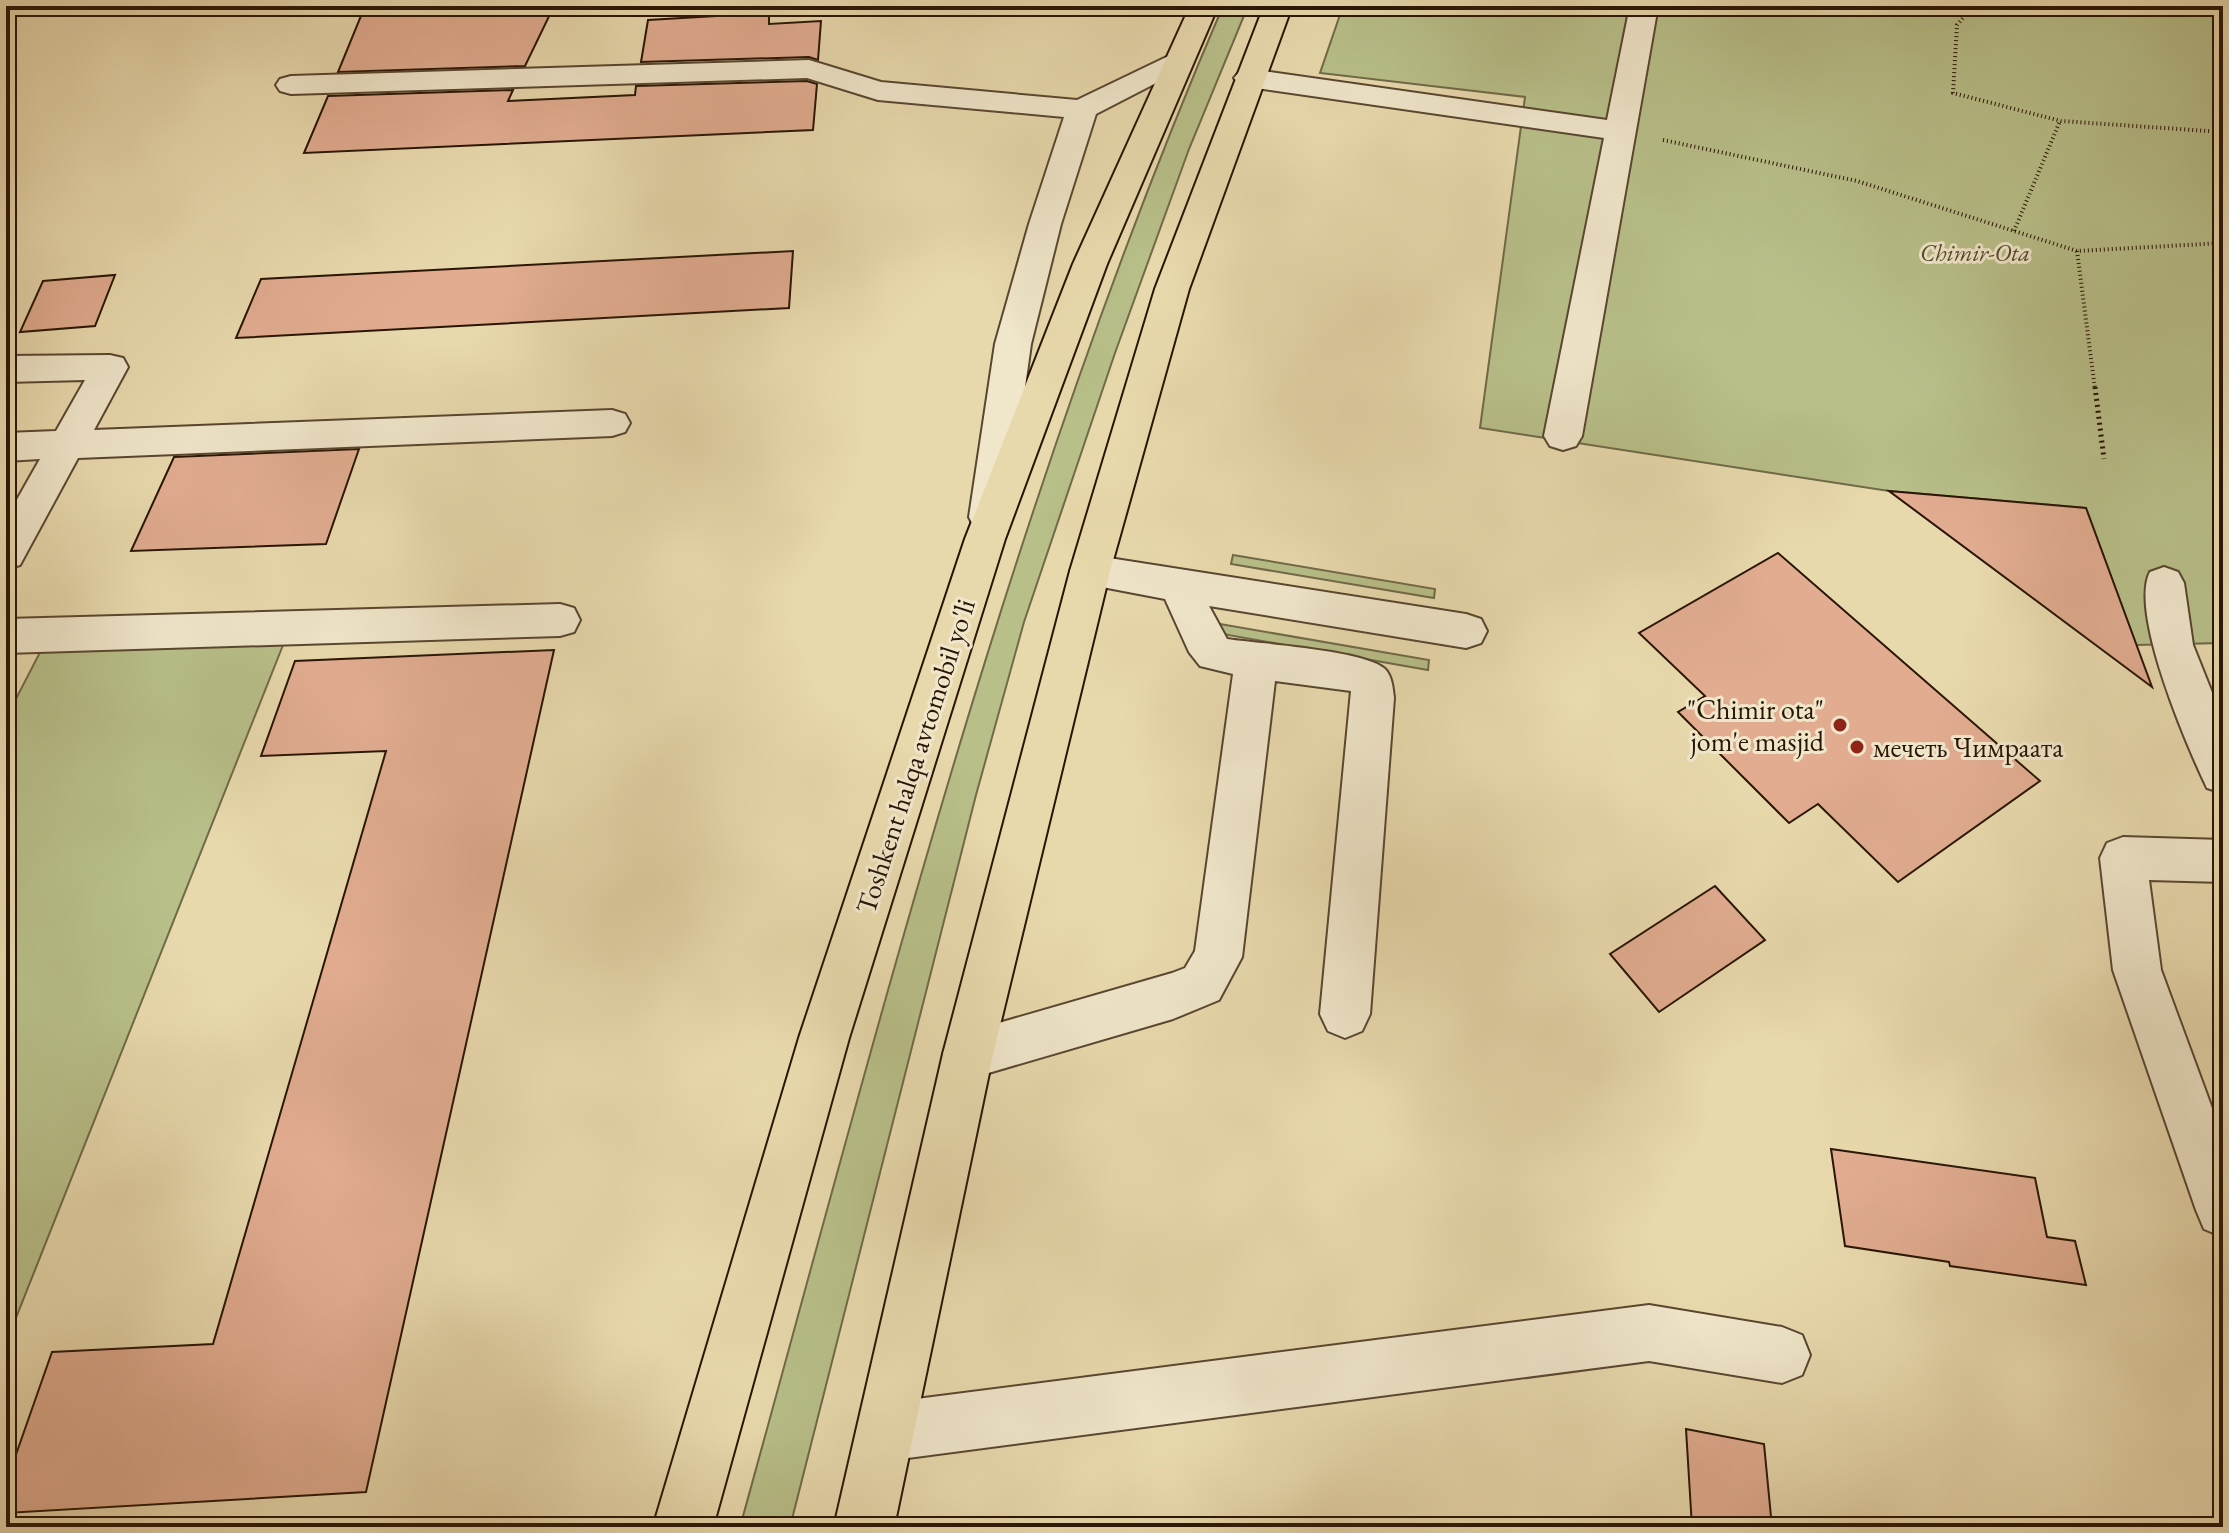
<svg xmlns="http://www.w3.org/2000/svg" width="2229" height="1533" font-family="'EB Garamond',serif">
<rect width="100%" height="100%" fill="#e8d9ad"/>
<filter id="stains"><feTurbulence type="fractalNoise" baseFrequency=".0025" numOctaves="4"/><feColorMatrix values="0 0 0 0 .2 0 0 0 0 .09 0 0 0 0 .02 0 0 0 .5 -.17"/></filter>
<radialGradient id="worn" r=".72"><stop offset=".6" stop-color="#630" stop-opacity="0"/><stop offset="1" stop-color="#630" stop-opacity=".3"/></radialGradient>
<g fill="#b8bf89" stroke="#706a48" stroke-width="2">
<path d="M 1223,6 L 1248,6 L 1189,149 L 1115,353 L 1024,622 L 976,795 L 790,1527 L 740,1527 C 882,1014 1012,496 1223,6 Z"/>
<path d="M 1343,6 L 2223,6 L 2223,643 L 2136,645 L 2086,508 L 1889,491 L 1480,428 L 1525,97 L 1320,73 Z"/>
<path d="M 1233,555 L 1435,589 L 1434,598 L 1231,564 Z"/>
<path d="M 1220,624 L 1429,660 L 1428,670 L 1217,633 Z"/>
<path d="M 289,630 L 6,1343 L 6,718 L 50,633 Z"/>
</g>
<g fill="#e1ac90" stroke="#291506" stroke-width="2">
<path d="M 365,6 L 554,6 L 525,66 L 338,72 Z"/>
<path d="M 769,13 L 769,24 L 821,21 L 818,60 L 809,57 L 641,62 L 648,20 Z"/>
<path d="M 807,81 L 817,84 L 813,130 L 304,153 L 328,96 L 513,90 L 508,101 L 635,95 L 636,86 Z"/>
<path d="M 793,251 L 789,308 L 236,338 L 261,279 Z"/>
<path d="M 115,275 L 95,326 L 20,332 L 43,281 Z"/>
<path d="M 359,449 L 326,544 L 131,551 L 174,457 Z"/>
<path d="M 1889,491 L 2086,508 L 2152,687 Z"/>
<path d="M 1778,553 L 2040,781 L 1898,882 L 1818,804 L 1789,823 L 1678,712 L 1705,696 L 1639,633 Z"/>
<path d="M 554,650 L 366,1492 L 6,1513 L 6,1483 L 52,1352 L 213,1344 L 386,751 L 261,756 L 295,661 Z"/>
<path d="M 1715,886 L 1765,940 L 1659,1012 L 1610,954 Z"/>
<path d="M 1831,1149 L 2035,1178 L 2047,1237 L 2075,1241 L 2086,1285 L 1950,1266 L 1949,1262 L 1845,1246 Z"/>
<path d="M 1686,1429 L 1764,1444 L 1772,1527 L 1692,1527 Z"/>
</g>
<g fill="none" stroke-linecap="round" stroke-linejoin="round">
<g stroke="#594630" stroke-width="4">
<g id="minor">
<path d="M 1630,6 L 1658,6 L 1582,436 L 1576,446 L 1563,450 L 1550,446 L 1544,436 L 1604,138 L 1249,87 L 1239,84 L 1234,78 L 1239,72 L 1249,69 L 1607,120 Z"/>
<path d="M 1179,51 L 1189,54 L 1194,60 L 1189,66 L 1096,114 L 1061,224 L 1031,344 L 1007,517 L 1002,527 L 988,532 L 974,527 L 969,517 L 995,344 L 1029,224 L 1064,117 L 878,100 L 807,78 L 291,94 L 280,91 L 276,85 L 280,79 L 291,76 L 809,60 L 881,82 L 1077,100 Z"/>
<path d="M 110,355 L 123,358 L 128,367 L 94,430 L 612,410 L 625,414 L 630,423 L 625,432 L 612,436 L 78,458 L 20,565 L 6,569 L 6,519 L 40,459 L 6,461 L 6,433 L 56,431 L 85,380 L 6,382 L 6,356 Z"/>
<path d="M 1090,555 L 1466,614 L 1481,619 L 1487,631 L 1481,643 L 1466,648 L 1209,606 L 1227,639 C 1260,644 1365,650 1385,669 C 1392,676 1393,689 1394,698 L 1370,1014 L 1362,1031 L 1345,1038 L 1328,1031 L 1320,1014 L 1351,691 L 1275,681 L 1242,957 L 1219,1000 L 1173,1019 L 968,1079 L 950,1071 L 943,1054 L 950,1037 L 1172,973 L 1185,968 L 1195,951 L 1233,674 L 1200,666 L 1189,652 L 1165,599 L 1076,582 L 1070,571 L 1076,560 Z"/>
<path d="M 2164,567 L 2178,572 L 2184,583 L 2193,645 L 2223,720 L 2223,793 L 2207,788 C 2187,746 2129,612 2150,572 Z"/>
<path d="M 560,604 L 574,608 L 580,620 L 574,632 L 560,636 L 6,653 L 6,619 Z"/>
<path d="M 2123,837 L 2223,840 L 2223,882 L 2149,880 L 2161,970 L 2223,1138 L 2223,1237 L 2204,1229 L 2196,1210 L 2113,970 L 2100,858 L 2107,843 Z"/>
<path d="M 1649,1305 L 1782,1327 L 1802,1335 L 1810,1355 L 1802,1375 L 1782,1383 L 1649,1361 L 885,1461 L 865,1452 L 856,1432 L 865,1412 L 885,1403 Z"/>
</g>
</g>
<g stroke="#291506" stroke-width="4">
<g id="highway">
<path d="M 1190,6 L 1218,6 L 1107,264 L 1005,539 L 849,1038 L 713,1527 L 653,1527 L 799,1038 L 965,539 L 1073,264 Z"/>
<path d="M 1264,6 L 1292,6 L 1189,289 L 1110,571 L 993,1054 L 894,1527 L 834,1527 L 943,1054 L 1070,571 L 1155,289 Z"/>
</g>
</g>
<g stroke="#291506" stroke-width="4" stroke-dasharray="1 3" stroke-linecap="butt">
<path d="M 1973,6 L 1957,25 L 1953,93 L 2061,121 L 2223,132"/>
<path d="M 1663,140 L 1857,181 L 2077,251 L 2223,243"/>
<path d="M 2014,231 L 2060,121"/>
<path d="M 2077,251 L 2095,389"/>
</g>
<path stroke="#291506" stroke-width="5" stroke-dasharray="2 4" stroke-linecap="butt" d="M 2095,387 L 2104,459"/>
<use href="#minor" fill="#f0e6ca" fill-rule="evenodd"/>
<use href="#highway" fill="#e8d9ad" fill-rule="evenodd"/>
</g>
<g fill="#8f2418" stroke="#f0e6ca" stroke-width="3">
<circle cx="1840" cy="725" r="8"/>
<circle cx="1857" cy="747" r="8"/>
</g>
<g text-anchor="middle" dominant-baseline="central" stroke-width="6" stroke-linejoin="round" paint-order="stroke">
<g font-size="24" font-style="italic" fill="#54482d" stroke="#f0e6ca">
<text x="1975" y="252">Chimir-Ota</text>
</g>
<g font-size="28" fill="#291506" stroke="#f0e6ca" text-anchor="end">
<text x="1824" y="709">"Chimir ota"<tspan x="1824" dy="32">jom'e masjid</tspan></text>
<text x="1873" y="747" text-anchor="start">мечеть Чимраата</text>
</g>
<g font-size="28" fill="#291506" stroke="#f0e6ca">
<text transform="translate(915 756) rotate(-72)">Toshkent halqa avtomobil yo'li</text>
</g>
</g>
<rect width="2229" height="1533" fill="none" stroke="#e8d9ad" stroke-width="32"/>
<rect x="8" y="8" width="2213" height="1517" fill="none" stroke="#291506" stroke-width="4"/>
<rect x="16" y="16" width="2197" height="1501" fill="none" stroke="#291506" stroke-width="2"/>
<rect width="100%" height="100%" filter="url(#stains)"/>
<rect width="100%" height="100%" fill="url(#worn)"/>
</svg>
